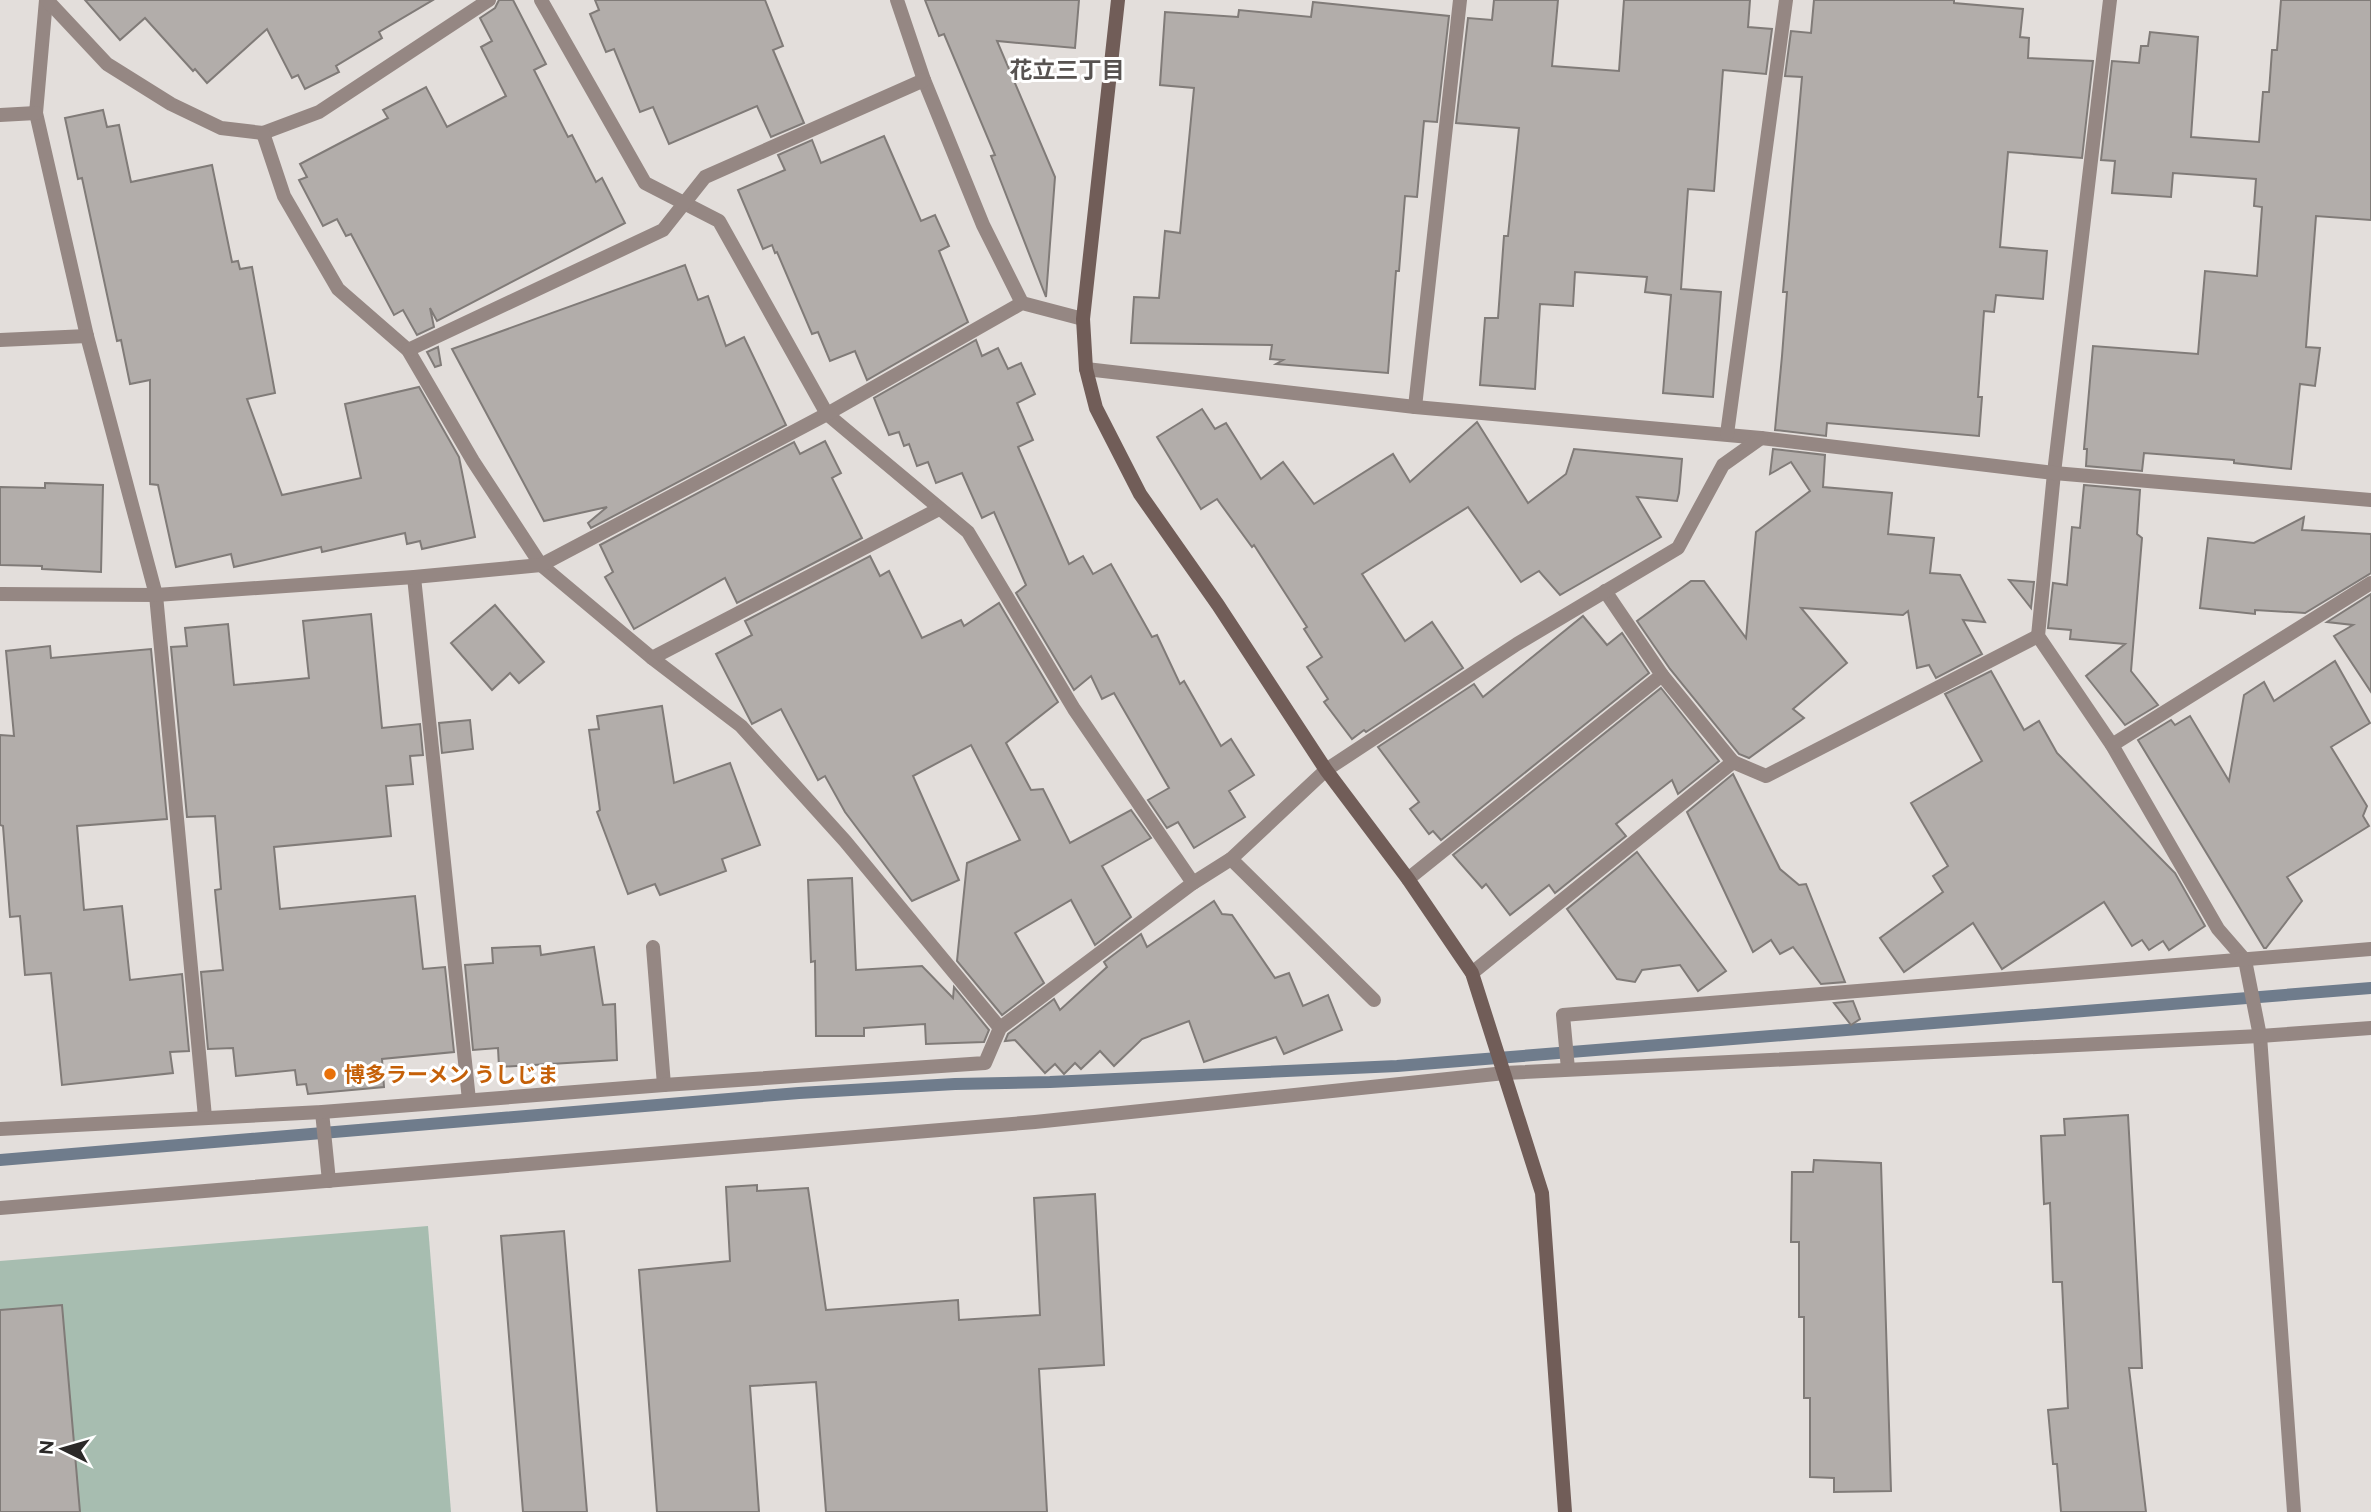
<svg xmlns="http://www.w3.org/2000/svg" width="2371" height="1512" font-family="Raleway,'Noto Sans JP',sans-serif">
<rect width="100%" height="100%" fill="#e3dedb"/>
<path fill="#a7bdb0" d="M 428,1226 L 451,1512 L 0,1512 L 0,1261 Z"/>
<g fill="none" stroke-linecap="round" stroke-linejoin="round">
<path stroke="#6f7c8c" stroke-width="12" d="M 0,1160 L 799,1093 L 955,1084 L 1050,1082 L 1397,1066 L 2371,988"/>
</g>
<g fill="#b2adaa" stroke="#807b78" stroke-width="2">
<path d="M 85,0 L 433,0 L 379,32 L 382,38 L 336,66 L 339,72 L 305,89 L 298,75 L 292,78 L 267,29 L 207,83 L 195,69 L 193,71 L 145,18 L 120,40 Z"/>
<path d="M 499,0 L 513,0 L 546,64 L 534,70 L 568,137 L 572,135 L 596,182 L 602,178 L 625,223 L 437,321 L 430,308 L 434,327 L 417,335 L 403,310 L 394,315 L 351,234 L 346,236 L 337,219 L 323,226 L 299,180 L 307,177 L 300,164 L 388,118 L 383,110 L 426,87 L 447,127 L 506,96 L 481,47 L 492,41 L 480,18 L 495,8 Z"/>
<path d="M 595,0 L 765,0 L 783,46 L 773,50 L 804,123 L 771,137 L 757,106 L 669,144 L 653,107 L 640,112 L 614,49 L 606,52 L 590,14 L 599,10 Z"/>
<path d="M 925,0 L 1079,0 L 1075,48 L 997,41 L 1055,177 L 1046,297 L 991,156 L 995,155 L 944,34 L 939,36 Z"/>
<path d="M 1494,0 L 1558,0 L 1552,66 L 1619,71 L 1624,0 L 1750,0 L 1748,27 L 1772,29 L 1766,74 L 1723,70 L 1714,191 L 1688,189 L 1681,289 L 1721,292 L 1713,397 L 1663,393 L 1671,295 L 1645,292 L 1647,277 L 1575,272 L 1573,306 L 1540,304 L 1535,389 L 1480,385 L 1485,318 L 1498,318 L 1504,236 L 1508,236 L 1519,128 L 1456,123 L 1468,18 L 1492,20 Z"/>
<path d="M 1814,0 L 1954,0 L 1954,3 L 2023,9 L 2020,37 L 2029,38 L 2028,58 L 2093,61 L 2082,158 L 2008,152 L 2000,247 L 2047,251 L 2043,299 L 1996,295 L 1994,312 L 1984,311 L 1978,397 L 1982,397 L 1979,436 L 1827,423 L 1826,436 L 1775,430 L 1782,356 L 1787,292 L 1783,292 L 1802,77 L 1785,76 L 1791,31 L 1811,33 Z"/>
<path d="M 2281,0 L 2371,0 L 2371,220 L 2316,216 L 2306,347 L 2320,348 L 2315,386 L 2300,384 L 2291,469 L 2234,463 L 2234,460 L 2144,453 L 2142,471 L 2086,466 L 2087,449 L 2084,449 L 2093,346 L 2198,354 L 2205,271 L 2257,276 L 2262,207 L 2254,206 L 2256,179 L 2173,173 L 2171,197 L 2112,193 L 2115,161 L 2101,160 L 2112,61 L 2139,63 L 2141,46 L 2148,46 L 2150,32 L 2198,37 L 2191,137 L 2259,142 L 2263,92 L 2269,92 L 2272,50 L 2277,50 Z"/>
<path d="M 1313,2 L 1449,16 L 1437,122 L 1424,121 L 1417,197 L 1405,196 L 1399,271 L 1396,271 L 1388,373 L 1276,364 L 1283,360 L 1270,359 L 1272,345 L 1131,343 L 1134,297 L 1159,298 L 1165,231 L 1180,233 L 1194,88 L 1160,85 L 1165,12 L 1238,17 L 1239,10 L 1311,17 Z"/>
<path d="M 103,110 L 107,127 L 119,125 L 131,182 L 212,165 L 232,262 L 238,261 L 240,269 L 252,267 L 275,393 L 247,399 L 282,495 L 361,478 L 345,404 L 419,387 L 459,457 L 475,537 L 422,549 L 420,541 L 407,544 L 405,533 L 322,552 L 321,547 L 234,567 L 231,554 L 176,567 L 158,485 L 150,484 L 150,380 L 130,384 L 121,340 L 117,341 L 82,178 L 78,179 L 65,118 Z"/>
<path d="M 884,136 L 921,221 L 935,215 L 949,246 L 939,251 L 968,322 L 867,380 L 855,351 L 830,361 L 818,332 L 812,334 L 777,252 L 775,253 L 772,245 L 763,249 L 738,190 L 785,170 L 778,155 L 812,140 L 821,163 Z"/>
<path d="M 685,265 L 698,300 L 708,296 L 726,346 L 744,337 L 786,425 L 591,528 L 588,523 L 607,507 L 544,521 L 452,349 Z"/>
<path d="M 976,340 L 982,356 L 998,348 L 1008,369 L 1021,363 L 1035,394 L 1017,403 L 1033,440 L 1018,447 L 1069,564 L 1083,556 L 1093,574 L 1111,564 L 1152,637 L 1157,635 L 1180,684 L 1184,681 L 1221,746 L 1231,739 L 1254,775 L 1229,791 L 1245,817 L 1194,848 L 1178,822 L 1167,828 L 1148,800 L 1169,788 L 1114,693 L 1102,699 L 1091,676 L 1074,690 L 1016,593 L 1026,585 L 994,512 L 982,518 L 962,473 L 936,483 L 928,462 L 917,466 L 909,444 L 904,446 L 899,432 L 889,435 L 874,398 Z"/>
<path d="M 438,347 L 441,365 L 435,367 L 427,352 Z"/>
<path d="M 1202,409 L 1215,429 L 1226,423 L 1261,479 L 1283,462 L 1314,504 L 1393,454 L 1410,482 L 1477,422 L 1528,503 L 1566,474 L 1574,449 L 1682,459 L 1679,493 L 1677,501 L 1637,497 L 1661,537 L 1560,595 L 1539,571 L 1521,582 L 1468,507 L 1362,574 L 1405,641 L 1432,622 L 1463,668 L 1366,732 L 1364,730 L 1352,739 L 1324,702 L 1328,699 L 1307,667 L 1322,657 L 1304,629 L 1307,627 L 1254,545 L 1252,547 L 1217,499 L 1201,509 L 1157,437 Z"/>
<path d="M 825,441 L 841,473 L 832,478 L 862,538 L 737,603 L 725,578 L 634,629 L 605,577 L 613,572 L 600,545 L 794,442 L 800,454 Z"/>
<path d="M 1773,449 L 1825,455 L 1823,487 L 1892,493 L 1888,534 L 1934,538 L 1930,573 L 1960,575 L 1985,622 L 1963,620 L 1982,654 L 1936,678 L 1929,665 L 1917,668 L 1908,611 L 1903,615 L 1801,608 L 1847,663 L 1793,709 L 1804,718 L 1749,758 L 1739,754 L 1670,669 L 1637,621 L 1691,581 L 1704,581 L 1746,638 L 1756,532 L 1810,491 L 1791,462 L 1770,474 Z"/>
<path d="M 45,483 L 103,485 L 101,572 L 42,569 L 42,566 L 0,565 L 0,487 L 45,488 Z"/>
<path d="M 2084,485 L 2140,490 L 2137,534 L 2142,538 L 2131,671 L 2158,705 L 2125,725 L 2086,676 L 2125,644 L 2070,639 L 2071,630 L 2048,628 L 2053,583 L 2067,585 L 2072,527 L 2080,528 Z"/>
<path d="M 2304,517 L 2302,530 L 2371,534 L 2371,573 L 2305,613 L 2255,610 L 2255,614 L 2200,608 L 2208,538 L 2254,543 Z"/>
<path d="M 870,556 L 880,576 L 889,571 L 922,638 L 961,620 L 964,626 L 999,603 L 1058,702 L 1006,743 L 1031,790 L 1043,789 L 1070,843 L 1131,810 L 1151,838 L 1102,866 L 1131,917 L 1095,945 L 1071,900 L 1015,933 L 1044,983 L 1002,1015 L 957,961 L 967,863 L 1020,840 L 971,745 L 913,776 L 959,880 L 912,901 L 845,812 L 825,776 L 818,780 L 781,709 L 752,724 L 716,654 L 752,635 L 745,621 Z"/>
<path d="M 2009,580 L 2034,582 L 2031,608 Z"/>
<path d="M 2371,594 L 2371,692 L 2334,636 L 2353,625 L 2327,622 Z"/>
<path d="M 495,605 L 544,662 L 519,683 L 510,673 L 492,690 L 451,643 Z"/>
<path d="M 371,614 L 382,728 L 420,724 L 423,755 L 410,756 L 413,784 L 386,786 L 391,836 L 274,847 L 280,909 L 415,896 L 423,969 L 445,967 L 454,1052 L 382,1059 L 384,1087 L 308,1094 L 306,1084 L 297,1085 L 295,1070 L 236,1076 L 233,1048 L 208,1049 L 201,972 L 223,970 L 215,890 L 221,889 L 215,816 L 187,817 L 171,647 L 187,646 L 185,628 L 228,624 L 234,685 L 309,678 L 303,621 Z"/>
<path d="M 1583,616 L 1607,645 L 1622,633 L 1649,673 L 1441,840 L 1433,831 L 1429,834 L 1410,809 L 1419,802 L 1378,747 L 1474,684 L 1483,697 Z"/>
<path d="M 50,646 L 51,658 L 151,649 L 167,819 L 77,826 L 84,910 L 122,906 L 130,980 L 182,974 L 189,1051 L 170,1052 L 173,1073 L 62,1085 L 51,973 L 25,975 L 20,916 L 10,917 L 3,826 L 0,825 L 0,735 L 14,736 L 6,651 Z"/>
<path d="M 2335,661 L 2370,723 L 2331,747 L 2367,806 L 2363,816 L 2369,826 L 2287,877 L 2302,901 L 2266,948 L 2264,948 L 2138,740 L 2171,720 L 2175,725 L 2190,716 L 2229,781 L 2244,695 L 2264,682 L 2274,701 Z"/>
<path d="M 1991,671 L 2024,730 L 2039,721 L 2057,753 L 2175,873 L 2205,926 L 2169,950 L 2163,941 L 2149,950 L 2142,940 L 2132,946 L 2104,902 L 2002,969 L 1973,923 L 1904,972 L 1880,938 L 1943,892 L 1933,876 L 1948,866 L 1911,803 L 1982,761 L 1945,694 Z"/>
<path d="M 1661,688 L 1719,761 L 1678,794 L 1672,780 L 1616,824 L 1626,836 L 1555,893 L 1549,885 L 1510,915 L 1486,884 L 1482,888 L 1453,855 Z"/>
<path d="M 662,706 L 674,783 L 730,763 L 760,845 L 722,859 L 726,871 L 660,895 L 655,884 L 628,894 L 597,812 L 600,810 L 589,730 L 599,729 L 597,716 Z"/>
<path d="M 470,720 L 473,749 L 442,753 L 439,723 Z"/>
<path d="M 1733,774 L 1780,869 L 1799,885 L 1806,884 L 1845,982 L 1821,984 L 1793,947 L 1780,954 L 1771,940 L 1753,952 L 1687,812 Z"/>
<path d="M 1637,852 L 1726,971 L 1698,991 L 1680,965 L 1642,970 L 1635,982 L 1617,979 L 1567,909 Z"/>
<path d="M 852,878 L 856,970 L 922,966 L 953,998 L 954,987 L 989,1030 L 984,1042 L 926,1044 L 925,1024 L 864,1028 L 864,1036 L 816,1036 L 815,961 L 811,962 L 808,880 Z"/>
<path d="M 1214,901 L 1222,914 L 1232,915 L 1275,978 L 1289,973 L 1303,1006 L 1328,995 L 1342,1030 L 1284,1054 L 1276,1037 L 1204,1062 L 1189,1021 L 1142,1039 L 1114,1066 L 1100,1051 L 1081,1069 L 1075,1063 L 1064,1074 L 1055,1064 L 1045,1073 L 1015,1040 L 1005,1041 L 1008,1034 L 1054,999 L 1060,1010 L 1107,967 L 1104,962 L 1141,934 L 1147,947 Z"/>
<path d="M 540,946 L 541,955 L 594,947 L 603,1005 L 615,1004 L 617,1060 L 499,1067 L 498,1048 L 473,1050 L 465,965 L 493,963 L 492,948 Z"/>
<path d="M 1853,1001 L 1860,1019 L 1851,1025 L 1834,1003 Z"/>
<path d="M 2128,1115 L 2142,1368 L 2129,1368 L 2146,1512 L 2061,1512 L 2057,1464 L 2053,1464 L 2048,1410 L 2068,1408 L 2062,1282 L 2053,1282 L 2050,1203 L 2044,1204 L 2041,1136 L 2065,1135 L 2064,1119 Z"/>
<path d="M 1814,1160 L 1881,1163 L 1891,1491 L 1834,1492 L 1834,1478 L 1810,1477 L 1810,1398 L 1804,1398 L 1804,1317 L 1799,1317 L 1799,1242 L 1791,1242 L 1792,1172 L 1813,1172 Z"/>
<path d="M 757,1185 L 757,1191 L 808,1188 L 826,1310 L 958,1300 L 959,1320 L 1040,1315 L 1034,1198 L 1095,1194 L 1104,1365 L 1039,1369 L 1047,1512 L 826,1512 L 816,1382 L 750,1386 L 759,1512 L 657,1512 L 639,1270 L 730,1261 L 726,1187 Z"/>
<path d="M 564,1231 L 587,1512 L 523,1512 L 501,1236 Z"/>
<path d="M 62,1305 L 80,1512 L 0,1512 L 0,1310 Z"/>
</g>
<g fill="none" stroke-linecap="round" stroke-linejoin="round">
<g stroke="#958783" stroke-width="14">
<path d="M 46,0 L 36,113 L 87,336 L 156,595 L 205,1117"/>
<path d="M 47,0 L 107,64 L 171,104 L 221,128 L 263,133 L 319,112 L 489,0"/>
<path d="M 541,0 L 645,183 L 719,221 L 827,414 L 968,532 L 1074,709 L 1193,883"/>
<path d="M 897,0 L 924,80 L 983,225 L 1022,303"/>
<path d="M 2110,0 L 2054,473 L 2038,636 L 2112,745 L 2218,929 L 2245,960 L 2260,1036 L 2294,1512"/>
<path d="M 0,115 L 36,113"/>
<path d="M 263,133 L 284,196 L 338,289 L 408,350 L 473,461 L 541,565 L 652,658 L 741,726 L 845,841 L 1000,1028"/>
<path d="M 0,340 L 87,336"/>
<path d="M 408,350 L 663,230 L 705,177 L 924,80"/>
<path d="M 1086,369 L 1415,407 L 1761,438 L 2054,473 L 2371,500"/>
<path d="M 1415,407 L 1460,0"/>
<path d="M 1727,434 L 1786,0"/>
<path d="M 414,577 L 469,1100"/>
<path d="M 0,594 L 156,595 L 414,577 L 541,565 L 827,414 L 1022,303 L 1083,319"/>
<path d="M 652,658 L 939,509"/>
<path d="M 2112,745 L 2371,583"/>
<path d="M 1733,762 L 1766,776 L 2038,636"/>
<path d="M 1231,859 L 1374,1000"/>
<path d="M 1408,879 L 1662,675"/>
<path d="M 653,947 L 664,1085"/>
<path d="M 1472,973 L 1733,762 L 1662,675 L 1605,591"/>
<path d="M 1568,1069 L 1563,1015 L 2371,949"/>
<path d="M 322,1112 L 329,1181"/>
<path d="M 0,1129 L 322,1112 L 664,1085 L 985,1063 L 1000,1028 L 1193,883 L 1231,859 L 1326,770 L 1517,644 L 1678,548 L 1723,465 L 1761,438"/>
<path d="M 0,1208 L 1035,1122 L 1505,1073 L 2260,1036 L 2371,1028"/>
</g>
<path stroke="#715d58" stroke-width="14" d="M 1118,0 L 1083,319 L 1086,369 L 1096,408 L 1140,494 L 1218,605 L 1326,770 L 1408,879 L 1472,973 L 1542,1193 L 1565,1512"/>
</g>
<circle fill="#e8710a" stroke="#fff" stroke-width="2.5" cx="330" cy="1074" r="7"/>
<g text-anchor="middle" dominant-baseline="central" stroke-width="6" stroke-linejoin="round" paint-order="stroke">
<g font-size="21" font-weight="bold" fill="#c56008" stroke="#fff" text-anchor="start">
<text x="344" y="1074">博多ラーメン うしじま</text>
</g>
<g font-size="23" font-weight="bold" fill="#575250" stroke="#fff">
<text x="1067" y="69">花立三丁目</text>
</g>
</g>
<g transform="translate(63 1449) rotate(275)" stroke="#ffffff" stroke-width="5" paint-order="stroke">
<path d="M0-5L12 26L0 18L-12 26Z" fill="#2b2928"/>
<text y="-10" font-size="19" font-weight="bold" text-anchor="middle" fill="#2b2928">N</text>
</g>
</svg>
